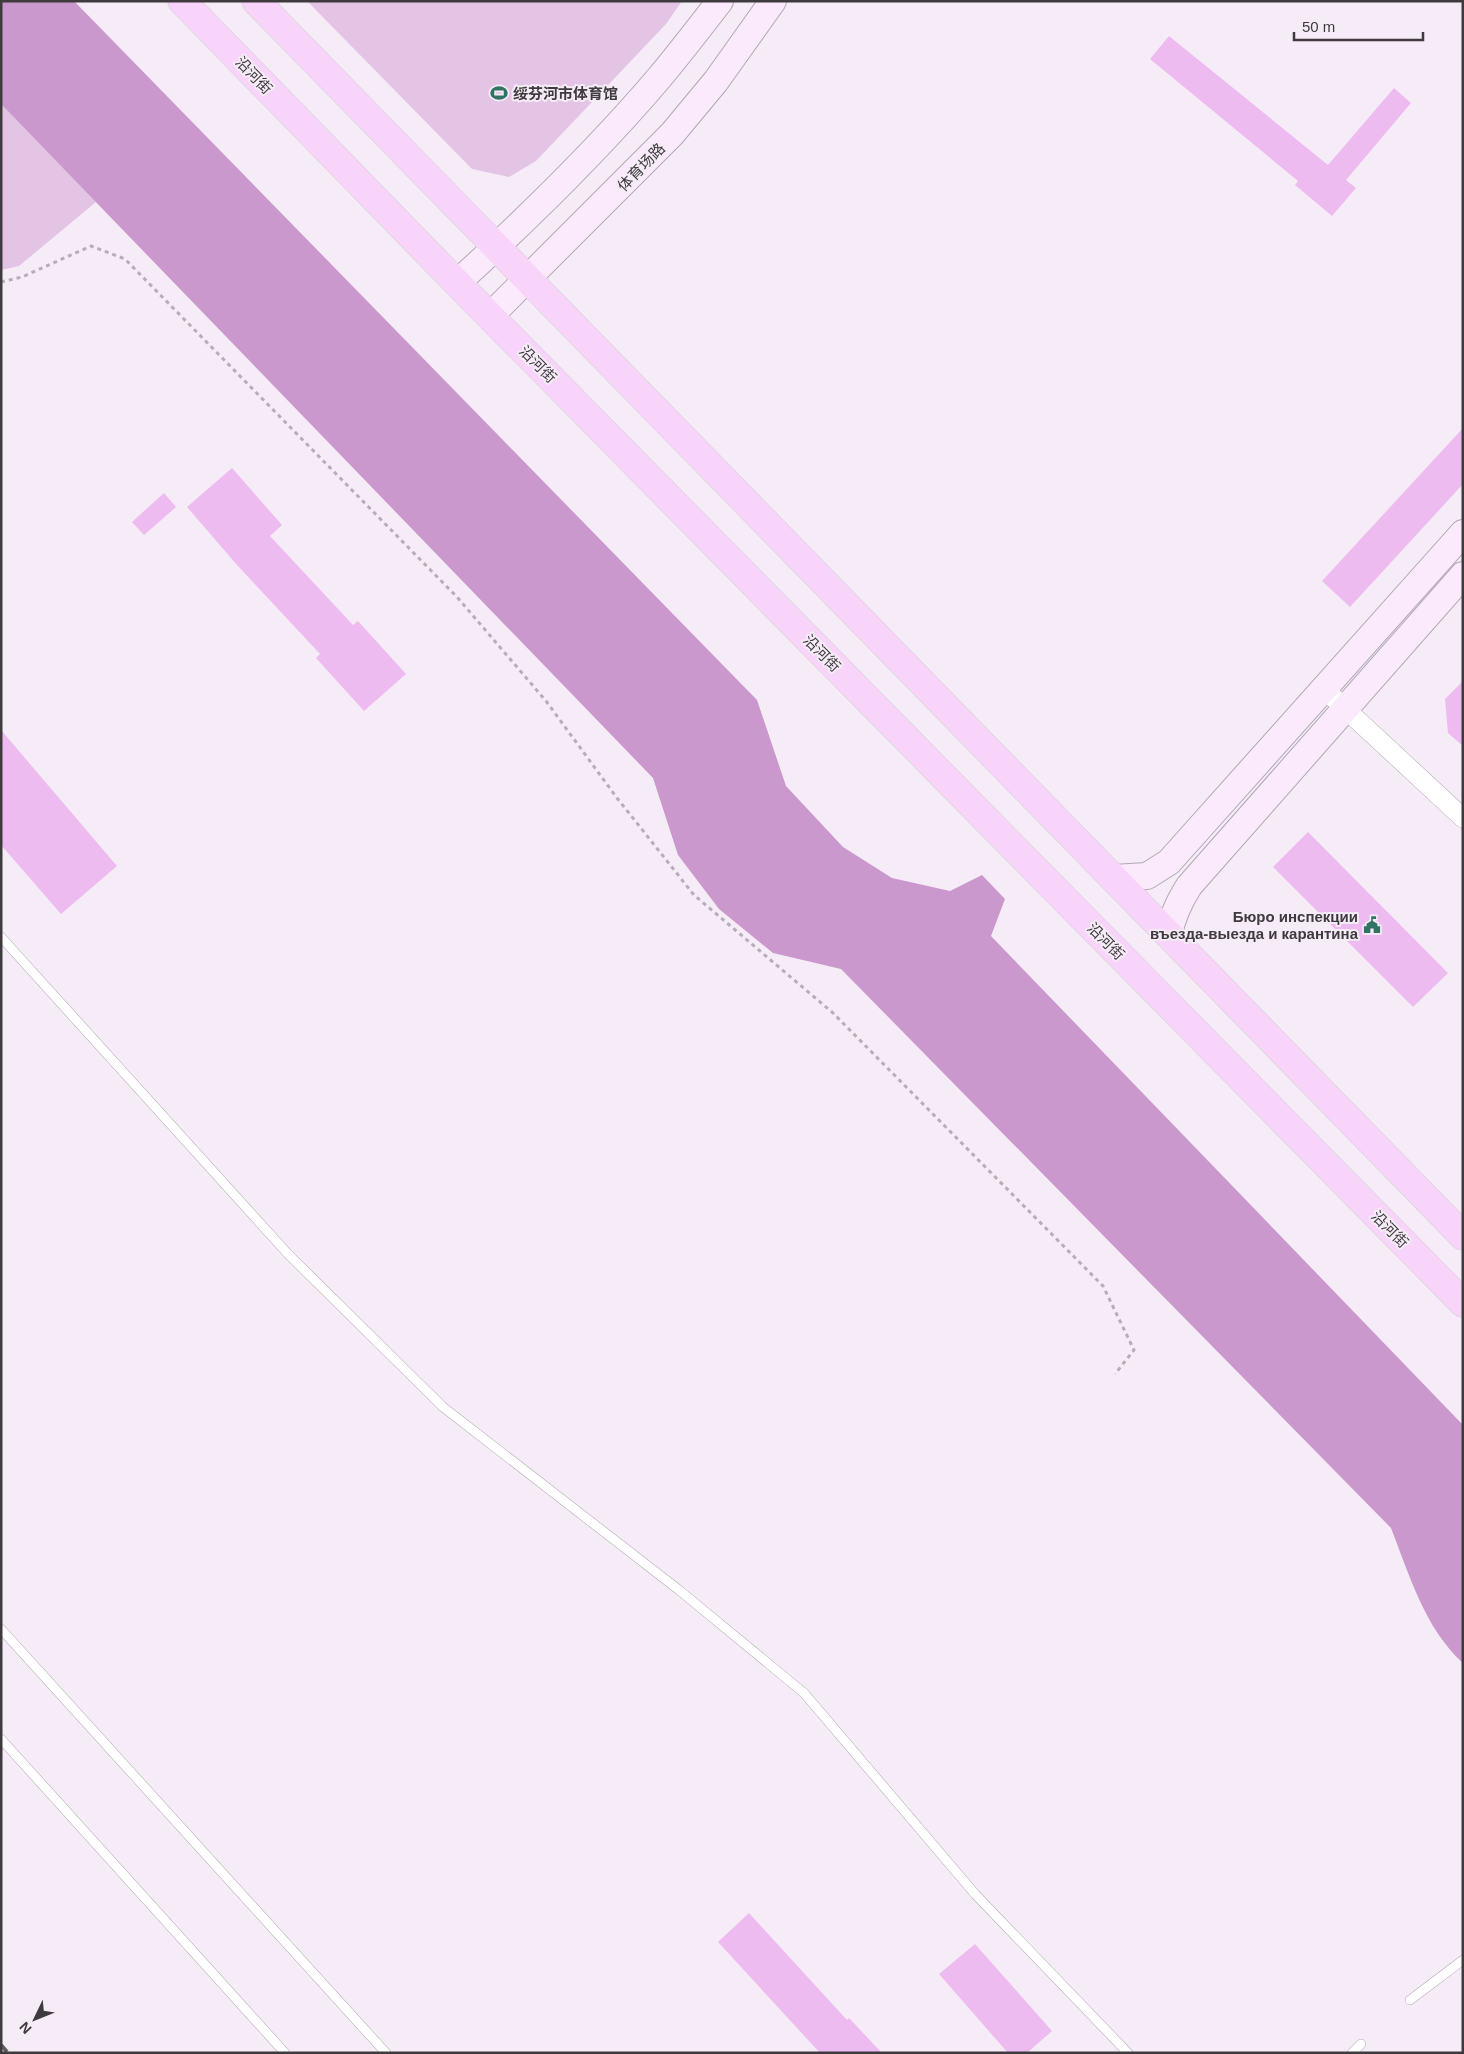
<svg xmlns="http://www.w3.org/2000/svg" width="1464" height="2054" font-family="Arial,'Noto Sans SC',sans-serif">
<rect width="100%" height="100%" fill="#f6ecf7"/>
<g fill="#e4c4e5">
<path d="M 307,1 L 682,1 L 666,24 L 536,161 L 509,177 L 472,169 Z"/>
<path d="M 1,104 L 96,202 L 19,266 L 1,270 Z"/>
</g>
<path fill="#ca98cd" d="M 1,1 L 74,1 L 757,700 L 786,786 L 843,847 L 892,878 L 950,891 L 982,875 L 1005,899 L 991,936 L 1463,1425 L 1463,1663 C 1425,1629 1409,1574 1391,1528 L 841,969 L 773,953 L 719,909 L 678,855 L 653,778 L 1,104 Z"/>
<g fill="#eebbf1">
<path d="M 1169,36 L 1328,165 L 1394,88 L 1411,103 L 1346,180 L 1356,188 L 1332,216 L 1295,185 L 1298,181 L 1150,59 Z"/>
<path d="M 1463,428 L 1463,484 L 1350,607 L 1322,581 Z"/>
<path d="M 232,468 L 282,525 L 270,536 L 353,625 L 358,621 L 406,674 L 364,711 L 316,658 L 320,654 L 237,565 L 187,507 Z"/>
<path d="M 164,493 L 176,507 L 144,535 L 132,522 Z"/>
<path d="M 1463,681 L 1463,746 L 1448,733 L 1445,699 Z"/>
<path d="M 1,730 L 117,866 L 61,914 L 1,845 Z"/>
<path d="M 1308,832 L 1448,973 L 1413,1007 L 1273,867 Z"/>
<path d="M 749,1913 L 847,2020 L 849,2018 L 882,2053 L 820,2053 L 718,1942 Z"/>
<path d="M 975,1944 L 1052,2031 L 1027,2053 L 1008,2053 L 939,1974 Z"/>
</g>
<g fill="none" stroke-linecap="round" stroke-linejoin="round">
<g stroke="#b1a8b2" stroke-width="10">
<g id="lane">
<path d="M 1,937 L 288,1254 L 443,1407 L 679,1590 L 804,1693 L 975,1894 L 1128,2053"/>
<path d="M 1,1629 L 386,2053"/>
<path d="M 1,1739 L 285,2053"/>
<path d="M 1410,2000 L 1463,1960"/>
<path d="M 1352,2053 L 1361,2044"/>
</g>
</g>
<g stroke="#b1a8b2" stroke-width="20">
<path id="street" d="M 1324,689 L 1463,818"/>
</g>
<g stroke="#b1a8b2" stroke-width="28">
<g id="secondary">
<path d="M 457,283 C 527,219 597,151 659,78 C 680,53 700,27 720,1"/>
<path d="M 490,316 L 672,134 L 716,81 L 773,1"/>
<path d="M 1113,878 L 1147,876 L 1169,862 L 1463,533"/>
<path d="M 1169,935 C 1172,916 1179,902 1189,886 L 1463,575"/>
</g>
</g>
<g stroke="#d1d0d1" stroke-width="29">
<g id="primary">
<path d="M 182,1 L 457,283 L 1463,1303"/>
<path d="M 256,1 L 1463,1236"/>
</g>
</g>
<path stroke="#b6aeb6" stroke-width="3" stroke-dasharray="4 4" stroke-linecap="butt" d="M 1,282 L 22,277 L 91,246 L 125,259 L 457,597 L 546,701 L 617,798 L 694,895 L 833,1013 L 1103,1286 L 1134,1350 L 1115,1374"/>
<use href="#lane" stroke="#fff" stroke-width="9"/>
<use href="#street" stroke="#fff" stroke-width="19"/>
<use href="#secondary" stroke="#fbe9fc" stroke-width="26"/>
<use href="#primary" stroke="#f8d4fa" stroke-width="28"/>
<path stroke="#615c61" stroke-width="4" stroke-dasharray="9 9" stroke-linecap="butt" d="M 1,2045 L 8,2053"/>
</g>
<defs>
<g id="stadium-bare" transform="scale(1.35)"><path d="M0-5a6.5 5 0 1 0 0 10a6.5 5 0 1 0 0-10ZM-3.5-1.8h7v3.6h-7Z" fill="#327464" stroke="#f6ecf7" stroke-width="2.5" paint-order="stroke"/></g>
<g id="civic-bare" transform="scale(1.35)"><path d="M-.6-6.5H3V-4.5H.6V-3L4-1V1h2V6H-6V1h2V-1L-.6-3ZM-1.2 2.5V6h2.4V2.5Z" fill="#327464" stroke="#f6ecf7" stroke-width="2.5" paint-order="stroke"/></g>
</defs>
<g fill-rule="evenodd">
<use href="#stadium-bare" x="499" y="93"/>
<use href="#civic-bare" x="1372" y="925"/>
</g>
<g text-anchor="middle" dominant-baseline="central" stroke-width="4" stroke-linejoin="round" paint-order="stroke">
<g font-size="15" fill="#3e3a3e" stroke="#f6ecf7">
<text transform="translate(254 75) rotate(46)">沿河街</text>
<text transform="translate(641 167) rotate(-46)">体育场路</text>
<text transform="translate(538 364) rotate(45)">沿河街</text>
<text transform="translate(822 653) rotate(45)">沿河街</text>
<text transform="translate(1106 941) rotate(45)">沿河街</text>
<text transform="translate(1390 1229) rotate(45)">沿河街</text>
</g>
<g font-size="15" font-weight="bold" fill="#3e3a3e" stroke="#f6ecf7" text-anchor="start">
<text x="513" y="93">绥芬河市体育馆</text>
<text x="1358" y="916" text-anchor="end">Бюро инспекции<tspan x="1358" dy="17">въезда-выезда и карантина</tspan></text>
</g>
</g>
<rect width="1464" height="2054" fill="none" stroke="#3e3a3e" stroke-width="5"/>
<g transform="translate(35 2019) rotate(227)" stroke="#f6ecf7" stroke-width="4" paint-order="stroke">
<path d="M0-4L9 19L0 12L-9 19Z" fill="#3e3a3e"/>
<text y="-8" font-size="14" font-weight="bold" text-anchor="middle" fill="#3e3a3e">N</text>
</g>
<path d="M1294 32v8h129v-8" fill="none" stroke="#3e3a3e" stroke-width="2.5"/>
<text x="1302" y="32" font-size="15" fill="#3e3a3e" stroke="#f6ecf7" stroke-width="4" paint-order="stroke">50 m</text>
</svg>
